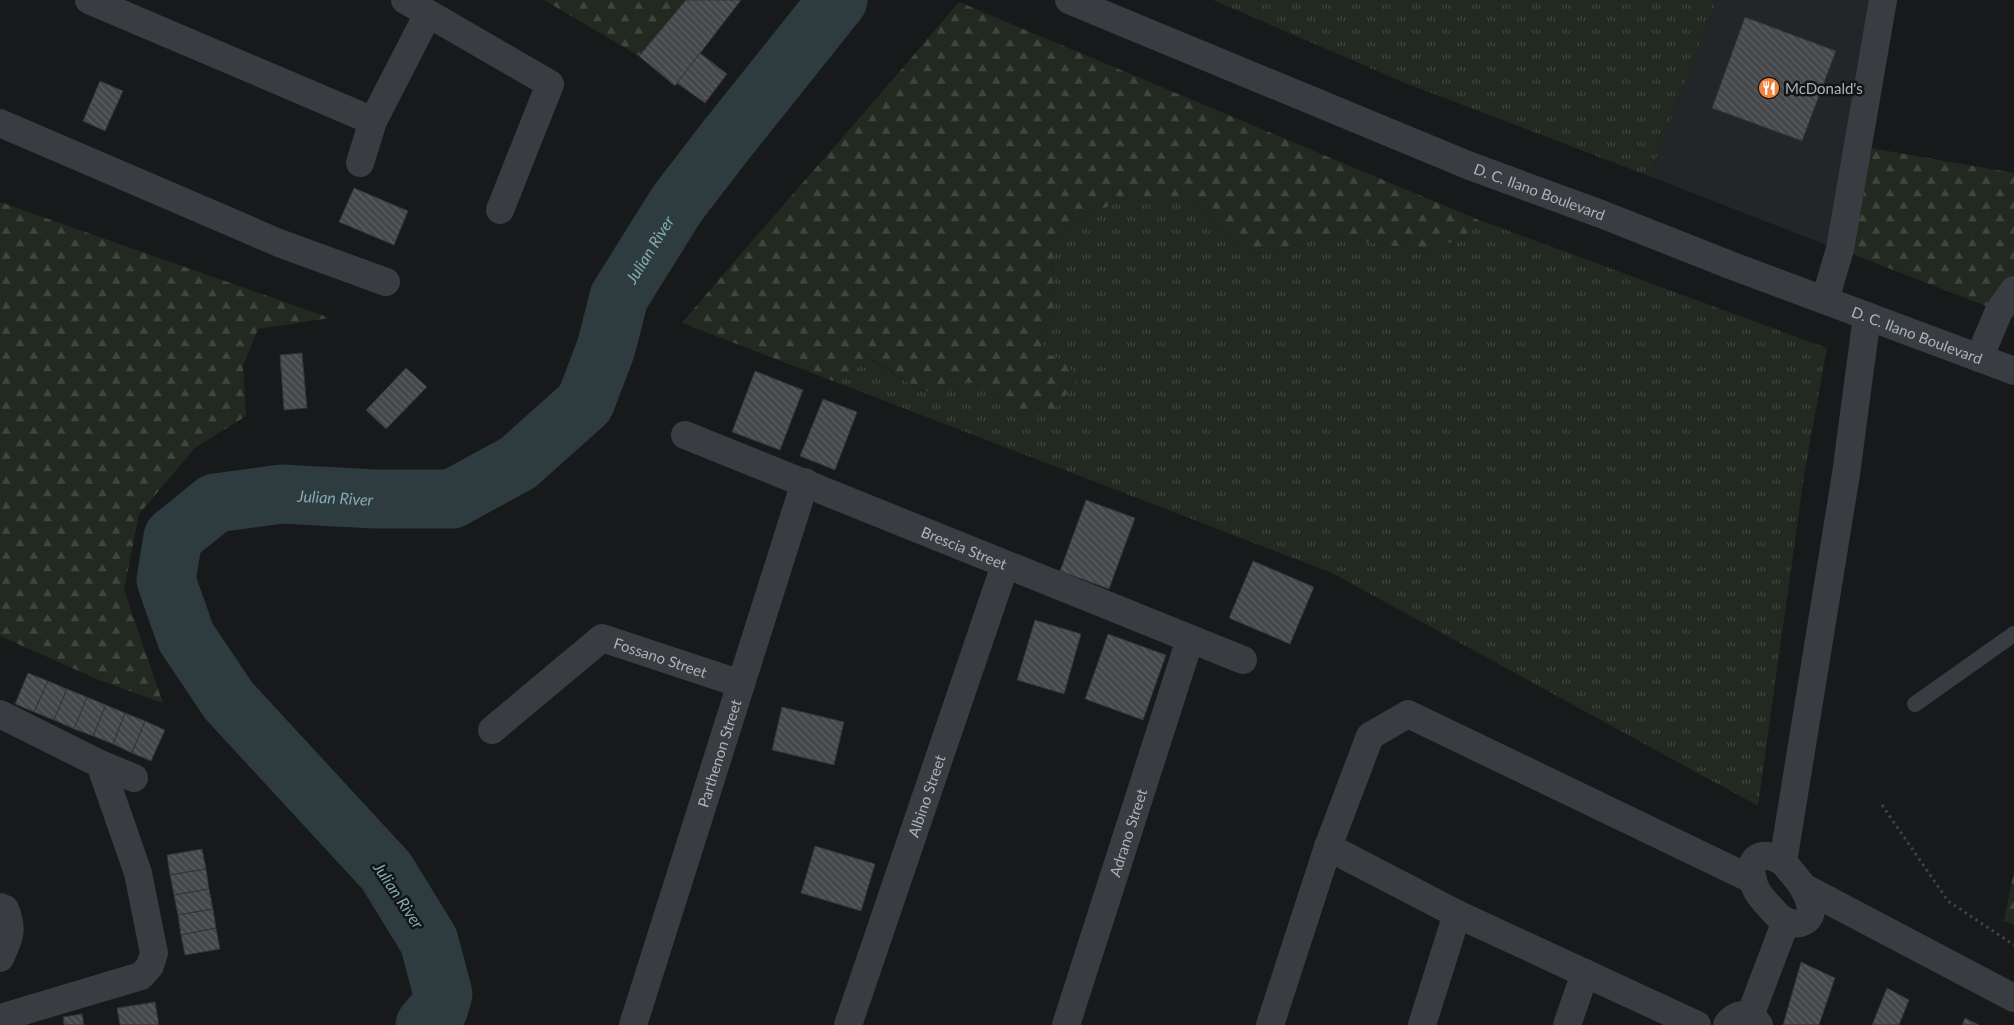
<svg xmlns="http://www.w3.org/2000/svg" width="2014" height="1025" font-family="Lato,sans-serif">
<defs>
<pattern id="grass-tufts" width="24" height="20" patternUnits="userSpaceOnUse" patternTransform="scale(1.25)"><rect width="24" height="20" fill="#212920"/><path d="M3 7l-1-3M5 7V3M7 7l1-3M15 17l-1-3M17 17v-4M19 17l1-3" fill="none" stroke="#3f463e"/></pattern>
<pattern id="forest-firs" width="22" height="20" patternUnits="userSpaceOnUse" patternTransform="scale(1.25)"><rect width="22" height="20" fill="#212920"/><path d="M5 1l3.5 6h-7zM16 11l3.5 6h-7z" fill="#3f463e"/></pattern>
<pattern id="building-back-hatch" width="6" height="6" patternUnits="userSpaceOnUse" patternTransform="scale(1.25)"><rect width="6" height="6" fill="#45474b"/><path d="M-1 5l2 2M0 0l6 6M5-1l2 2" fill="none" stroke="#5d5f63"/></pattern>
</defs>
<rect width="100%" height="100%" fill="#18191b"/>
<path fill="#242528" d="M 1717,0 L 1870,0 L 1829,246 L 1649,176 Z"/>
<g fill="url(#grass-tufts)">
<path d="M 1213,0 L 1717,0 L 1649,176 L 1405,83 Z"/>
<path d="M 1128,198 L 1183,198 L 1203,211 L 1238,245 L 1260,255 L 1327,235 L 1412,249 L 1436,248 L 1466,236 L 1479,220 L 1827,348 L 1804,476 L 1758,806 L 1332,573 L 833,381 L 868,358 L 923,392 L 970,382 L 1019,412 L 1067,362 L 1047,354 L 1042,340 L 1053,304 L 1052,242 L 1076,220 Z"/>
</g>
<g fill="url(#forest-firs)">
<path d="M 544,0 L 686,0 L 639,56 Z"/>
<path d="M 959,2 L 1479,220 L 1466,236 L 1436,248 L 1412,249 L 1327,235 L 1260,255 L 1238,245 L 1203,211 L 1183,198 L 1128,198 L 1076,220 L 1052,242 L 1053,304 L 1042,340 L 1047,354 L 1067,362 L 1077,381 L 1048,417 L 1019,412 L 970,382 L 924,392 L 869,358 L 833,381 L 682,323 C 773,215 868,110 959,2 Z"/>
<path d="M 1865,147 L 2014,173 L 2014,317 L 1847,252 Z"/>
<path d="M 0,202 L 330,318 L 258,329 L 243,366 L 246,416 L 195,448 L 139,514 L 124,590 L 163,703 L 99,680 L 0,636 Z"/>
<path d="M 2014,871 L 2014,925 L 2004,921 Z"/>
</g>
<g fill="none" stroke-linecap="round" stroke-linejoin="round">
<path stroke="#2e3c3f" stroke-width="59" id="s1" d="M 425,1025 L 439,1008 L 443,994 L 429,941 L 386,871 L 229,701 L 186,637 L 166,580 L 173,537 L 215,503 L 282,494 L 375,499 L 452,499 L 518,463 L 585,403 L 606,348 L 619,297 L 677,204 L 727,139 L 838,0"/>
</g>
<g fill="url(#building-back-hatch)" stroke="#323437">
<path d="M 686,0 L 741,0 L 675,86 L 639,56 Z"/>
<path d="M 1745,17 L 1836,51 L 1802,141 L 1712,108 Z"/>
<path d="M 700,53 L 727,74 L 705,103 L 677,83 Z"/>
<path d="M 100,81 L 123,91 L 105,131 L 83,121 Z"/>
<path d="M 354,188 L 408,211 L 394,245 L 339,222 Z"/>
<path d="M 302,353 L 307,408 L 284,410 L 280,355 Z"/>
<path d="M 406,368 L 427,387 L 386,429 L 366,410 Z"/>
<path d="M 755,371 L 803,390 L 780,450 L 732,432 Z"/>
<path d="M 823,399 L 857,412 L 835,470 L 800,456 Z"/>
<path d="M 1086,500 L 1135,518 L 1109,589 L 1060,571 Z"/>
<path d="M 1253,561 L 1314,587 L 1290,644 L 1229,618 Z"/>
<path d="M 1035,620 L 1081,634 L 1064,694 L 1017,680 Z"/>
<path d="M 1108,634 L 1166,655 L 1143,720 L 1085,699 Z"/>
<path d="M 28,673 L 48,681 L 34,712 L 15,704 Z"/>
<path d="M 48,681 L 67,689 L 54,720 L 34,712 Z"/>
<path d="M 67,689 L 87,697 L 74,729 L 54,720 Z"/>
<path d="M 87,697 L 106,705 L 93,736 L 74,729 Z"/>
<path d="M 106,705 L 125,713 L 113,744 L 93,736 Z"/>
<path d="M 782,707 L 844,722 L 834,765 L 772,750 Z"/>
<path d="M 125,713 L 145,721 L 132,753 L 113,744 Z"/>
<path d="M 145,721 L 165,730 L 151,761 L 132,753 Z"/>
<path d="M 815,846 L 875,864 L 861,911 L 801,893 Z"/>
<path d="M 202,849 L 206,869 L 170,875 L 167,855 Z"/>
<path d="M 206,869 L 209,889 L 174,895 L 170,875 Z"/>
<path d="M 209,889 L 213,909 L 178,915 L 174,895 Z"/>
<path d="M 213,909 L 216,928 L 181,935 L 178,915 Z"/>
<path d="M 216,928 L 220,949 L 185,955 L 181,935 Z"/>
<path d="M 1801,962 L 1835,978 L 1819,1025 L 1783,1025 Z"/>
<path d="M 1887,988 L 1909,1000 L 1899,1025 L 1872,1025 Z"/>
<path d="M 155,1002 L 159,1025 L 120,1025 L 117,1008 Z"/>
<path d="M 82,1014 L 84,1025 L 64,1025 L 63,1017 Z"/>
<path d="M 1965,1018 L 1979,1025 L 1962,1025 Z"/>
</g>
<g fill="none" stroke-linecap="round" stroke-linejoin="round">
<path stroke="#3f4347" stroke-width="3" stroke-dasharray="2.5 4" stroke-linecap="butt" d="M 1882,805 L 1948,901 L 2014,945"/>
<path stroke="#393c40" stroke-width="16" d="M 1915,704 L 2014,634"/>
<g stroke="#393c40" stroke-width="28">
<path d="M 89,0 L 373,121"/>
<path d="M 405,0 L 550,84 L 500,210"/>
<path d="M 0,123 L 279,243 L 386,282"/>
<path d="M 360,163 L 373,121 L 428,14"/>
<path d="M 1825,300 L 1840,249 L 1883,0"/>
<path d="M 1979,358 L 1999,311 L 2014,290"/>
<path id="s2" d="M 685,435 L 1243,660"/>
<path d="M 0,714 L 100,764 L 134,778"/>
<path id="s3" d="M 492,730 L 602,638 L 741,684"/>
<path d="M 1328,847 L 1457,914 L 1697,1025"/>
<path d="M 1783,862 C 1757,846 1744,863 1756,889 C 1760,898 1771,908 1778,916 C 1790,929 1816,925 1810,904 C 1806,887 1794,875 1783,862 L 1846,474 L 1867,316"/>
<path d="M 1805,888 L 2014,998"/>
<path d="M 0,907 L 5,909 C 14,931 9,938 0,958"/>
<path d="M 1750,1016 L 1786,921"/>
<path d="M 0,1018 L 141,976 L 150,966 L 154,953 L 138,873 L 100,764"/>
<path id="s4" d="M 633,1025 L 805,482"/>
<path id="s5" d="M 848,1025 L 1005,565"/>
<path id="s6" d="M 1066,1025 L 1190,639"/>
<path d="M 1270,1025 L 1328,847 L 1370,736 L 1408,714 L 1753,880"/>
<path d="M 1422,1025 L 1457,914"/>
<path d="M 1567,1025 L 1585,973"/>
<path d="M 1727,1025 C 1735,1012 1751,1012 1759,1025"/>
</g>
<path stroke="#393c40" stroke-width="28" id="s7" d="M 1069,0 L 1470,166 L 1601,214 L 1730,265 L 2014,371"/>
</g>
<defs>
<g id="restaurant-disc" transform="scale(1.125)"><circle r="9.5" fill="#f0823b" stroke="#131416"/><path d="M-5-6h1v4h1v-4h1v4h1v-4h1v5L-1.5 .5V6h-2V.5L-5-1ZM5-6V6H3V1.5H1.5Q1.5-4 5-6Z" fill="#fff"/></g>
</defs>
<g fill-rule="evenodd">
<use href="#restaurant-disc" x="1769" y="88"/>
</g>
<g text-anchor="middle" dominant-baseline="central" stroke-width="5" stroke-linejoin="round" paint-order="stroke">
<g font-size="15" fill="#abb4ba" stroke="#131416" text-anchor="start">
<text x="1785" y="88">McDonald's</text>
</g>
<g font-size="15" fill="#abb4ba" stroke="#131416">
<text stroke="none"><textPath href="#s7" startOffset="508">D. C. Ilano Boulevard</textPath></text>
<text stroke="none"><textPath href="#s7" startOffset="912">D. C. Ilano Boulevard</textPath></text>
<text stroke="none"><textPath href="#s2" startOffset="301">Brescia Street</textPath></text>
<text stroke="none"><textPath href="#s3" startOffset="205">Fossano Street</textPath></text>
<text stroke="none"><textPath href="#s4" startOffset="285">Parthenon Street</textPath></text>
<text stroke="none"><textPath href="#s5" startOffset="242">Albino Street</textPath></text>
<text stroke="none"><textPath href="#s6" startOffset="202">Adrano Street</textPath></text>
</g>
<g font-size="16" font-style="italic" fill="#83abb4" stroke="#131416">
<text stroke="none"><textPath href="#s1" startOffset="1211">Julian River</textPath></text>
<text stroke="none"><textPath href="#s1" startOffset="761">Julian River</textPath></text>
<text transform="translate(399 895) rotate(56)">Julian River</text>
</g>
</g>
</svg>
